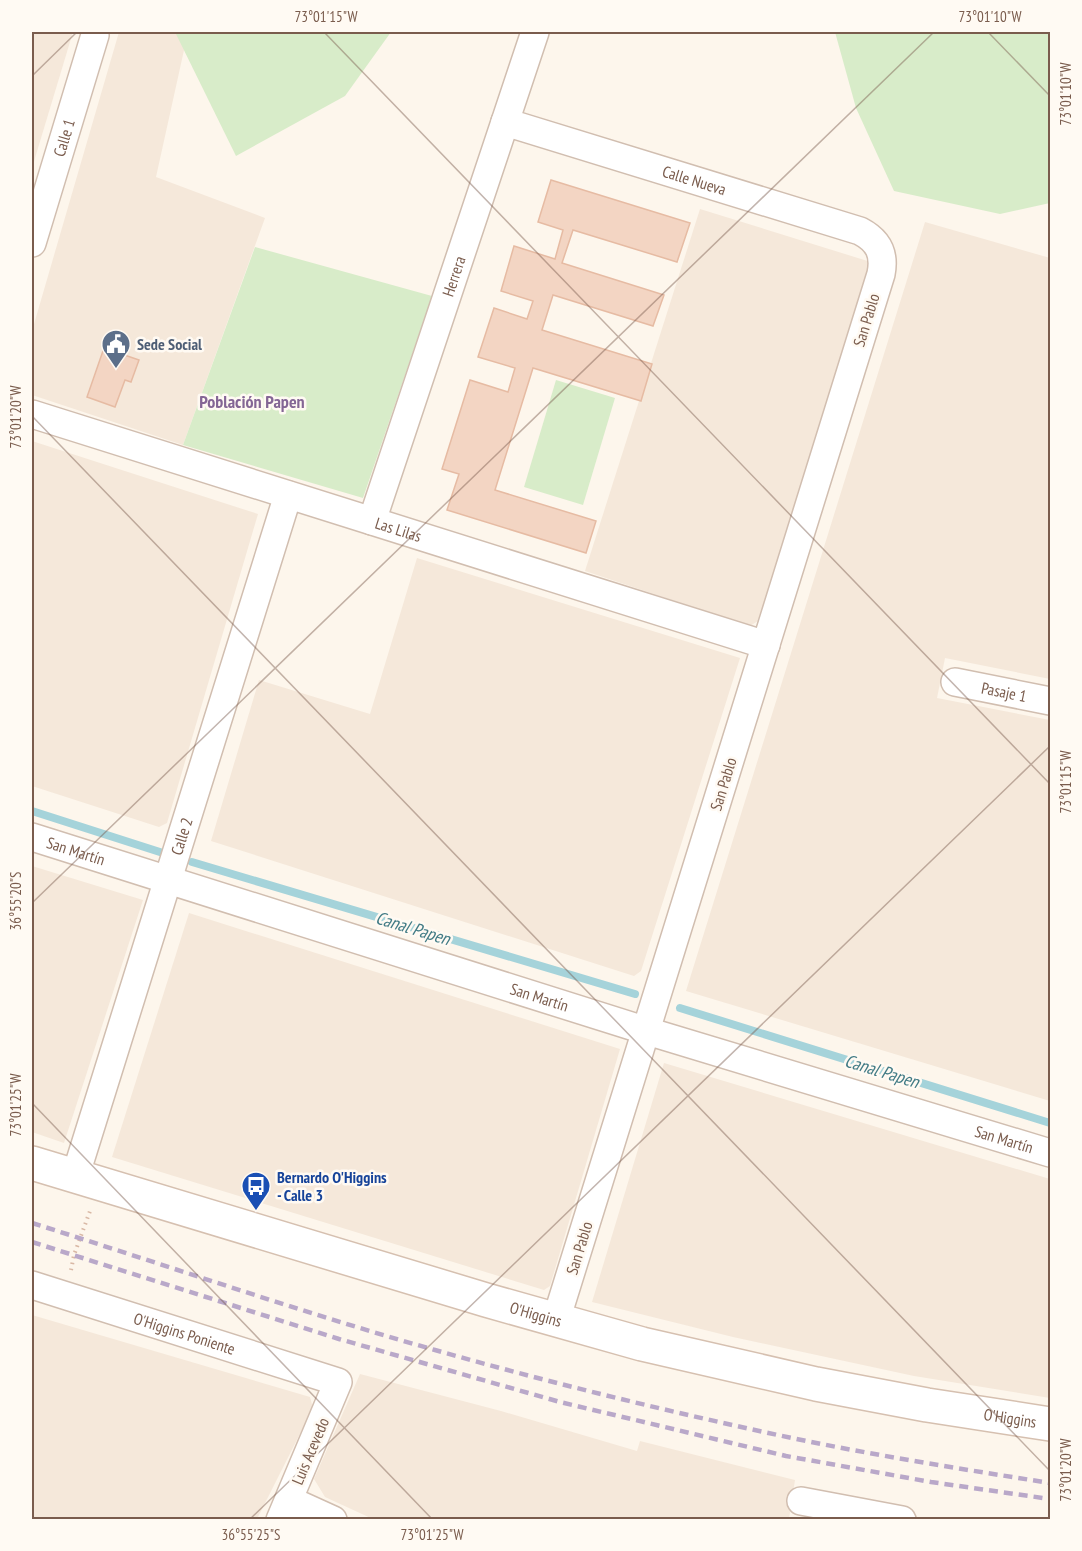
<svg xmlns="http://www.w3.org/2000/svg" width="1082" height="1551" font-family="'PT Sans Narrow',sans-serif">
<rect width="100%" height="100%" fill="#fdf6ec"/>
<g fill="#f5e8da">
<path d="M 32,32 L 73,32 L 32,168 Z"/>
<path d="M 119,32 L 188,32 L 156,177 L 265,218 L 183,445 L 32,395 L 32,331 Z"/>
<path d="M 700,209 L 874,263 L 758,621 L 750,626 L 585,571 Z"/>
<path d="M 925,222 L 1050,258 L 1050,679 L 945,658 L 937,698 L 1050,720 L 1050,1101 L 686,991 Z"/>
<path d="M 32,441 L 258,514 L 167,823 L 159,827 L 32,786 Z"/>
<path d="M 417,558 L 740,658 L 641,971 L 634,976 L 211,841 L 259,680 L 370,714 Z"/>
<path d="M 32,866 L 143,900 L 64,1143 L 32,1132 Z"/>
<path d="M 189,913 L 620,1049 L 550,1286 L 544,1290 L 112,1157 Z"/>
<path d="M 664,1063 L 1050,1179 L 1050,1398 L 914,1376 L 733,1337 L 592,1302 Z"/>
<path d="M 32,1315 L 310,1397 L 313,1408 L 257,1519 L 32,1519 Z"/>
<path d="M 360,1374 L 501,1411 L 637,1451 L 640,1441 L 795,1480 L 789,1519 L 375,1520 L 325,1497 L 314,1479 Z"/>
</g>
<g fill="#d8ecc9">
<path d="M 175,32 L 391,32 L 345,96 L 236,156 Z"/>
<path d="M 835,32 L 1050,32 L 1050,203 L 1000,214 L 894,191 L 856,108 Z"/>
<path d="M 255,247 L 432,296 L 363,498 L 183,445 Z"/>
<path d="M 556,380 L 615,398 L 583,505 L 524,487 Z"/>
</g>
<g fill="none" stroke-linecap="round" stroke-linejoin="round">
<g stroke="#a5d3da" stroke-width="8">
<path d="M 32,811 L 163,853"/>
<path d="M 192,862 L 635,994"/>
<path d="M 680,1008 L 1050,1123"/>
</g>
</g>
<g fill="#f3d5c3" stroke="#e6bba3" stroke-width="1.5">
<path d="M 551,180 L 690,223 L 677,262 L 573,230 L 562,263 L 664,295 L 653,326 L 553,295 L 542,330 L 652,364 L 641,401 L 533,368 L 495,490 L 596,521 L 586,553 L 447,510 L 459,474 L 442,469 L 470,380 L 508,392 L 515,368 L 478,357 L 494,308 L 527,319 L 533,301 L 501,291 L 514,246 L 555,259 L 563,230 L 538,222 Z"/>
<path d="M 104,348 L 139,360 L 131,382 L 125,380 L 115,407 L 87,397 Z"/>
</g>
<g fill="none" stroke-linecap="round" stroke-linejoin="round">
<g stroke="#d1beb0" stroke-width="30">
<g id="street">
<path id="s1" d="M 505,122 L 860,231 C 879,241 885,254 881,274 L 556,1320"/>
<path id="s2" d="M 32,243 L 95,35"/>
<path id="s3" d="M 32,414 L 766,645"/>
<path id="s4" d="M 372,521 L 535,32"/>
<path id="s5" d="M 955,682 L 1050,701"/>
<path id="s6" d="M 32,837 L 647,1031 L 1050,1153"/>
<path id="s7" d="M 75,1177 L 288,495"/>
<path id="s8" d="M 32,1285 L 338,1382 L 280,1520"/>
<path d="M 289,1500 L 333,1520"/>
<path d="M 801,1501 L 902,1520"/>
</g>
</g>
<g stroke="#d6c0b0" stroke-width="36">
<g id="secondary">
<path id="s9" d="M 32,1163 L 486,1300 L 642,1344 L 816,1384 L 927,1405 L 1050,1424"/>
</g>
</g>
<path stroke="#d9b8a5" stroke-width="4" stroke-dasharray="1.5 4.5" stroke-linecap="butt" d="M 71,1270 L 74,1255 L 90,1211"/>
<use href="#street" stroke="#fff" stroke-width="27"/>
<use href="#secondary" stroke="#fff" stroke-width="33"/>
<g stroke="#b9a8c9" stroke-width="4.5" stroke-dasharray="9 6" stroke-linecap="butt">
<path d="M 32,1223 C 166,1265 300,1312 435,1350 C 544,1381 654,1408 764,1432 C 859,1453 955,1468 1050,1483"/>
<path d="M 32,1242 L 339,1339 L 560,1402 L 786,1456 L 931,1482 L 1050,1499"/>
</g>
</g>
<path fill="none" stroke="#7a5c4d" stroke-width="1.5" stroke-opacity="0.45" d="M 324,32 L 1050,784M 988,32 L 1050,96M 32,76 L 77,32M 32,416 L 1050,1471M 32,903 L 934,32M 32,1103 L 433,1520M 249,1520 L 1050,746"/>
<defs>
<g id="civic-pin" transform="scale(1.5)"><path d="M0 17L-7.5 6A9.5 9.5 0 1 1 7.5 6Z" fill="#5c6f8a" stroke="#fffaf3"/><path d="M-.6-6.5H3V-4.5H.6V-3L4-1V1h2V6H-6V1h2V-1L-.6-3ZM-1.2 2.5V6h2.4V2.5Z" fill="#fff"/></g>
<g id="bus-pin" transform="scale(1.5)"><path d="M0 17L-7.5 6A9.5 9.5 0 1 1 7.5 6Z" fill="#1a4fb4" stroke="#fffaf3"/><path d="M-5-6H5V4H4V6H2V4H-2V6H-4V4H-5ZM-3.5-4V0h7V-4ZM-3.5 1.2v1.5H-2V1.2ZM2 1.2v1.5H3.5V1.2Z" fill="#fff"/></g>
</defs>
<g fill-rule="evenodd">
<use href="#civic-pin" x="116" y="344"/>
<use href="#bus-pin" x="256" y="1186"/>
</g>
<g text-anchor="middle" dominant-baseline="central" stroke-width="5" stroke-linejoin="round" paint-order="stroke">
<g font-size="16" fill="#7a5c4d" stroke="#fffaf3">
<text stroke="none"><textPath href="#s2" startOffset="110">Calle 1</textPath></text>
<text stroke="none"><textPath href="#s1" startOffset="198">Calle Nueva</textPath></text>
<text stroke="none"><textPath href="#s4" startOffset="258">Herrera</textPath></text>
<text transform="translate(866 320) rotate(-73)">San Pablo</text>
<text stroke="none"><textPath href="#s3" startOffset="384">Las Lilas</textPath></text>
<text stroke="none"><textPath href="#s5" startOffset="50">Pasaje 1</textPath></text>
<text transform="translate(723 784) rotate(-73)">San Pablo</text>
<text stroke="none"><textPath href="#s7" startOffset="357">Calle 2</textPath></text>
<text stroke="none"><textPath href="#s6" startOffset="46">San Martín</textPath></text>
<text stroke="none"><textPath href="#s6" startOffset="532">San Martín</textPath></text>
<text stroke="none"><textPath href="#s6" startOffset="1018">San Martín</textPath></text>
<text transform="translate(579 1248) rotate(-73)">San Pablo</text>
<text stroke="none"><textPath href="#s9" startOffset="526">O'Higgins</textPath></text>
<text stroke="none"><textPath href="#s8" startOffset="160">O'Higgins Poniente</textPath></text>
<text stroke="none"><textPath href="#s9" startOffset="1012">O'Higgins</textPath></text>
<text transform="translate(310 1451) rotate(-67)">Luis Acevedo</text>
</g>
<g font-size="16" font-weight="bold" fill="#4e5e75" stroke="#fffaf3" text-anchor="start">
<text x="137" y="344">Sede Social</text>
</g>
<g font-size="16" font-weight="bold" fill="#164399" stroke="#fffaf3" text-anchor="start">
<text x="277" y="1177">Bernardo O'Higgins<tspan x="277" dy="18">- Calle 3</tspan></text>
</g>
<g font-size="18" font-weight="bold" fill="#846695" stroke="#fffaf3">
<text x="252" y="401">Población Papen</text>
</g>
<g font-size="18" font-style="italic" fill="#437c86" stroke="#fffaf3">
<text transform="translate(413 928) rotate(17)">Canal Papen</text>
<text transform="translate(882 1071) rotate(17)">Canal Papen</text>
</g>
</g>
<rect width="1082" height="1551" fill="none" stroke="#fffaf3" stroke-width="66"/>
<rect x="33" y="33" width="1016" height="1485" fill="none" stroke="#7a5c4d" stroke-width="2"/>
<g font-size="15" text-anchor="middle" fill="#7a5c4d">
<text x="326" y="22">73°01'15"W</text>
<text x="990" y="22">73°01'10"W</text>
<text transform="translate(1066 94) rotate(-90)" y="5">73°01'10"W</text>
<text transform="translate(16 417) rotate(-90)" y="5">73°01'20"W</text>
<text transform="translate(1066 782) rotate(-90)" y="5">73°01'15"W</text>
<text transform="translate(16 901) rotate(-90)" y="5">36°55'20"S</text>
<text transform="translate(16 1105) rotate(-90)" y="5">73°01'25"W</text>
<text transform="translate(1066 1470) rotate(-90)" y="5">73°01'20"W</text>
<text x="251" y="1540">36°55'25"S</text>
<text x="432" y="1540">73°01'25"W</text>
</g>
</svg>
